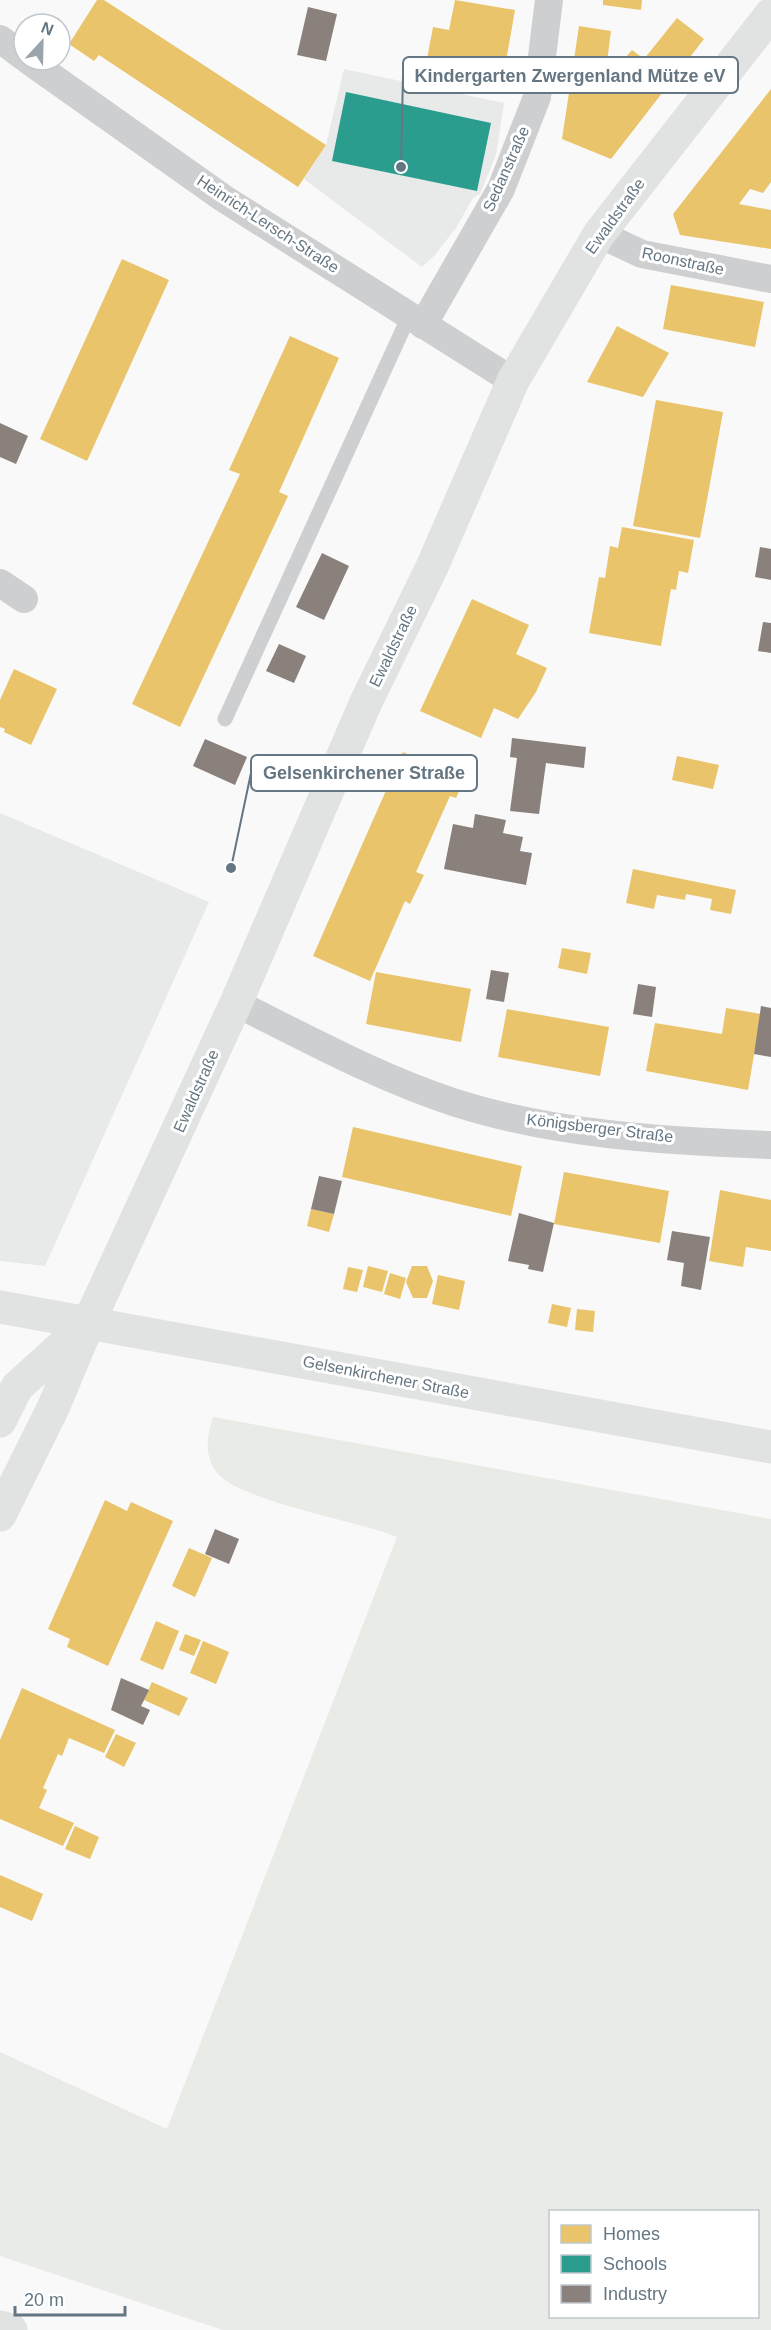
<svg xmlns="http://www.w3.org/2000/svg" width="771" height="2330" font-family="Arial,sans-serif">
<rect width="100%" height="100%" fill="#f9f9f9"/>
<g fill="#e8e9e9">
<path d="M 344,69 L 504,103 L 496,155 L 480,194 L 473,198 L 456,228 L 434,256 L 422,267 L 304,179 L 326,145 Z"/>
<path d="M 0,813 L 209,902 L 45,1266 L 0,1261 Z"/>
</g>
<path fill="#e8ebe6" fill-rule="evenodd" d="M 213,1417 L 771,1519 L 771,2330 L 223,2330 L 0,2256 L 0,2052 L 167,2129 L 397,1537 C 360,1521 234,1501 215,1470 C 204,1452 207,1436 213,1417 ZM 550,2212 L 758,2212 L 758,2316 L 550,2316 Z"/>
<g fill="#e9c46a">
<path d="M 97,0 L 104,0 L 326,145 L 298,187 L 99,55 L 94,61 L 69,44 Z"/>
<path d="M 455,0 L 515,10 L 505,67 L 494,65 L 492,77 L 426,64 L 433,27 L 449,30 Z"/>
<path d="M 603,0 L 642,0 L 641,10 L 603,5 Z"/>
<path d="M 677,18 L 704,39 L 611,159 L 562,139 L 579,26 L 611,31 L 607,62 L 612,62 L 611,73 L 621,74 L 618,66 L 632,50 L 644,59 Z"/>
<path d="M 771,89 L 771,182 L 763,193 L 750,189 L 739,204 L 771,210 L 771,249 L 680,235 L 673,214 Z"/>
<path d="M 122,259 L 169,280 L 87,461 L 40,439 Z"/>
<path d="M 671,285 L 764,302 L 755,347 L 663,329 Z"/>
<path d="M 617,326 L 669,353 L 643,397 L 587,382 Z"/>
<path d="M 290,336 L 339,358 L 279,492 L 288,496 L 180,727 L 132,704 L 240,474 L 229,470 Z"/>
<path d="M 656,400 L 723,412 L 700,538 L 633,526 Z"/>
<path d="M 622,527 L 694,540 L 688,573 L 679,571 L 676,590 L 671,589 L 661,646 L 589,633 L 599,577 L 605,578 L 610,546 L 618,548 Z"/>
<path d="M 472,599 L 529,625 L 516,654 L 547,668 L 536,692 L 518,719 L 494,708 L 481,738 L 420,711 Z"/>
<path d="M 14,669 L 57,689 L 31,745 L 4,732 L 5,729 L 0,727 L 0,700 Z"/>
<path d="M 403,752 L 464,780 L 456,798 L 450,796 L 416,872 L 424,875 L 410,904 L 405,901 L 370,981 L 313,956 Z"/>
<path d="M 677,756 L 719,765 L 713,789 L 672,780 Z"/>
<path d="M 633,869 L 736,890 L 731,914 L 710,910 L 712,899 L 686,894 L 685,900 L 657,895 L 654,909 L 626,903 Z"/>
<path d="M 562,948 L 591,953 L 587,974 L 558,968 Z"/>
<path d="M 376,972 L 471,989 L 461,1042 L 366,1024 Z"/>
<path d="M 726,1008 L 761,1014 L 748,1090 L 646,1071 L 655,1023 L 722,1034 Z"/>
<path d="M 507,1009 L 609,1027 L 600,1076 L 498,1057 Z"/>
<path d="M 353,1127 L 522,1166 L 511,1216 L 342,1177 Z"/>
<path d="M 564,1172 L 669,1191 L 660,1243 L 554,1224 Z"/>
<path d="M 720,1190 L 771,1200 L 771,1251 L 746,1247 L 743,1267 L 709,1261 Z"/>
<path d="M 311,1209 L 334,1214 L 329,1232 L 307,1226 Z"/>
<path d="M 368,1266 L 388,1271 L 382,1292 L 363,1287 Z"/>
<path d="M 412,1266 L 427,1266 L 433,1281 L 427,1298 L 413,1298 L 406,1282 Z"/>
<path d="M 348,1267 L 363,1270 L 357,1292 L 343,1289 Z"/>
<path d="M 390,1273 L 406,1278 L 400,1299 L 384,1294 Z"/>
<path d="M 438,1275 L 465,1281 L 459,1310 L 432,1304 Z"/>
<path d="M 552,1304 L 571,1308 L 567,1327 L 548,1323 Z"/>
<path d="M 577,1309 L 595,1311 L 593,1332 L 575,1330 Z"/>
<path d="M 105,1500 L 127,1511 L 131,1502 L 173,1521 L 108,1666 L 67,1647 L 70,1639 L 48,1629 Z"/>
<path d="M 189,1548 L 212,1558 L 195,1597 L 172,1586 Z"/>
<path d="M 156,1621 L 179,1631 L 163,1670 L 140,1660 Z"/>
<path d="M 185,1634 L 201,1640 L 194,1656 L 179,1650 Z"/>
<path d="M 203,1641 L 229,1652 L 216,1684 L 190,1673 Z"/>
<path d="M 152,1682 L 188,1698 L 179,1716 L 144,1700 Z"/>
<path d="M 22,1688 L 115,1730 L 104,1753 L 69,1738 L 62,1756 L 58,1754 L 43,1788 L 47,1790 L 39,1808 L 74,1823 L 63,1846 L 0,1819 L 0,1740 Z"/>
<path d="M 116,1734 L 136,1743 L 124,1767 L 105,1757 Z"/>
<path d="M 75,1826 L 99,1837 L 90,1859 L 65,1849 Z"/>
<path d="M 0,1875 L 43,1894 L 32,1921 L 0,1907 Z"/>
</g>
<path fill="#2a9d8f" d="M 346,92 L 491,123 L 477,191 L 332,161 Z"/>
<g fill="#8a817c">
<path d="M 308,7 L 337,14 L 326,61 L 297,55 Z"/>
<path d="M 0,423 L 28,436 L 16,464 L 0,457 Z"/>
<path d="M 760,547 L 771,549 L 771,580 L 755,577 Z"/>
<path d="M 322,553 L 349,566 L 324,620 L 296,607 Z"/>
<path d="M 763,622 L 771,623 L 771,653 L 758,651 Z"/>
<path d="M 279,644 L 306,656 L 294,683 L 266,671 Z"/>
<path d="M 512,738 L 586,747 L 584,768 L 546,763 L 539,814 L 510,811 L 517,758 L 510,757 Z"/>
<path d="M 205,739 L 247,757 L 235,785 L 193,766 Z"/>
<path d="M 475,814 L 506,820 L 503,833 L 523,837 L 520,851 L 532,853 L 526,885 L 444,869 L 453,824 L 473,828 Z"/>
<path d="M 491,970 L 509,973 L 504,1002 L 486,999 Z"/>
<path d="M 638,984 L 656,987 L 652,1017 L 633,1014 Z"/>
<path d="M 761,1006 L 771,1008 L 771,1057 L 754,1054 Z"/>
<path d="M 319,1176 L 342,1181 L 334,1214 L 311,1209 Z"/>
<path d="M 519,1213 L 554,1223 L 543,1272 L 528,1269 L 529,1265 L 508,1261 Z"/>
<path d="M 672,1231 L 710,1237 L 701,1290 L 681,1286 L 684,1263 L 667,1260 Z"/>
<path d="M 215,1529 L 239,1539 L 229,1564 L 205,1554 Z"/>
<path d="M 121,1678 L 149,1690 L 141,1706 L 150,1710 L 143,1725 L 111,1710 Z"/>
</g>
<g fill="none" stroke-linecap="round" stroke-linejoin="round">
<path stroke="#cecfd0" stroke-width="15" d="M 225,719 L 409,316"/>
<g stroke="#cecfd0" stroke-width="28">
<path d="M 0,39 L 24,57"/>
<path d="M 28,60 L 223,198 L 513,381"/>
<path d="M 599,234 L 642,254 L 771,279"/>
<path d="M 423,325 L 501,189 L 537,97 L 549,0"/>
<path d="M 0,583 L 24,599"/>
<path d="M 236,1003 C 308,1039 379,1078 456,1103 C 556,1135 667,1141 771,1145"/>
</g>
<g stroke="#e1e2e2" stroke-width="33">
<path d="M 0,1307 L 771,1447"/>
<path d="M 0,1421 L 17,1387 L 81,1329"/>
<path d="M 0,1515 L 53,1408 L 89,1322 L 236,1003 L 366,702 L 432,567 L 513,381 L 599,234 L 771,14"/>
</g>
<path stroke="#e1e2e2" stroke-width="33" d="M 0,2327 L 11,2330"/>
</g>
<g text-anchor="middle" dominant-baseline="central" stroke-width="6" stroke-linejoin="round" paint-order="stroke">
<g font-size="16" fill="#657683" stroke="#fff">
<text transform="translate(506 169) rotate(-66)">Sedanstraße</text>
<text transform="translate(615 216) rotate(-54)">Ewaldstraße</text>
<text transform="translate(268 224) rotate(33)">Heinrich-Lersch-Straße</text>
<text transform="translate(683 261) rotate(12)">Roonstraße</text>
<text transform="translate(393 646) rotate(-64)">Ewaldstraße</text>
<text transform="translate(196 1091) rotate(-66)">Ewaldstraße</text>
<text transform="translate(600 1128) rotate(7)">Königsberger Straße</text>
<text transform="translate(386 1377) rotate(11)">Gelsenkirchener Straße</text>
</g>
</g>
<path fill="none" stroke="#657683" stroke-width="2" d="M401 167L403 75M231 868L251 773"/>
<g fill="#657683" stroke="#fff" stroke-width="2">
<circle cx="401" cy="167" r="6"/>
<circle cx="231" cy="868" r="6"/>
</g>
<g fill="#fff" stroke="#657683" stroke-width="2">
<rect x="403" y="57" width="335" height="36" rx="6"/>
<rect x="251" y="755" width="226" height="36" rx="6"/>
</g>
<g font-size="18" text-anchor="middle" font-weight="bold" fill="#657683">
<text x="570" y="82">Kindergarten Zwergenland Mütze eV</text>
<text x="364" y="779">Gelsenkirchener Straße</text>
</g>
<rect x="549" y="2210" width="210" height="108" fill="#ffffff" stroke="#c1c8cd" stroke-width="1.5"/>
<rect x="561" y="2225" width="30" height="18" fill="#e9c46a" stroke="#c1c8cd" stroke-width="1.5"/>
<text x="603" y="2240" font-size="18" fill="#657683">Homes</text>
<rect x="561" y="2255" width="30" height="18" fill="#2a9d8f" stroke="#c1c8cd" stroke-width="1.5"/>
<text x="603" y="2270" font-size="18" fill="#657683">Schools</text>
<rect x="561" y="2285" width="30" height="18" fill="#8a817c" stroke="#c1c8cd" stroke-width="1.5"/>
<text x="603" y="2300" font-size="18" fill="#657683">Industry</text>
<g transform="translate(42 42) rotate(22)"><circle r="28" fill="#ffffff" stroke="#c1c8cd" stroke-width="1.5"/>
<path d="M0-4.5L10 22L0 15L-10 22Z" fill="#99a4ac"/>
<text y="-9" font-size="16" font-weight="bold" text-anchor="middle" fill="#657683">N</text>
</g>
<path d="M15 2306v9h110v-9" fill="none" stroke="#657683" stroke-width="3"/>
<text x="24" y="2306" font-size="18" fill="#657683" stroke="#ffffff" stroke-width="4.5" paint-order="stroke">20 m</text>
</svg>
